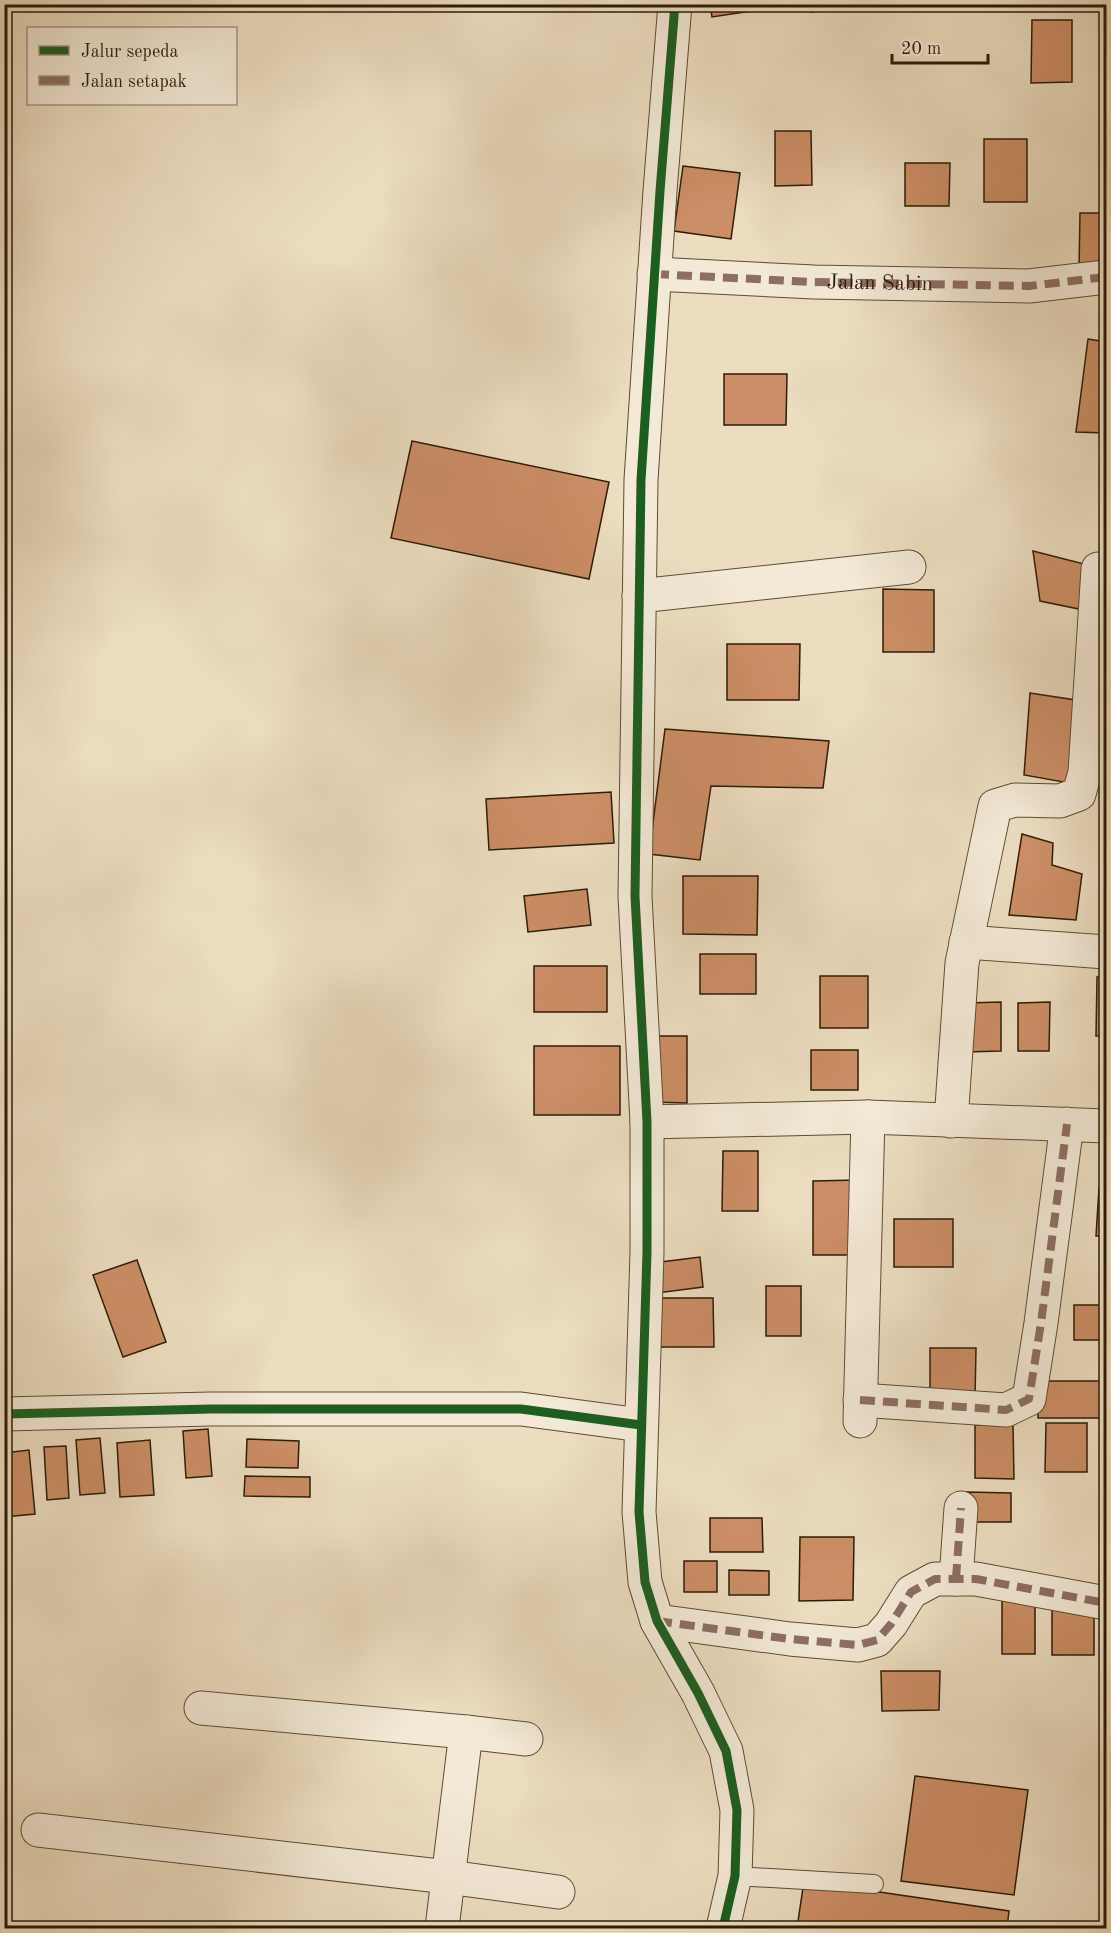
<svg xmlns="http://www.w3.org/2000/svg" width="1111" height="1933" font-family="'Old Standard TT',serif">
<rect width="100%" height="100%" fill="#ecddc0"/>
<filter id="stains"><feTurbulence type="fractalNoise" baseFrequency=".00333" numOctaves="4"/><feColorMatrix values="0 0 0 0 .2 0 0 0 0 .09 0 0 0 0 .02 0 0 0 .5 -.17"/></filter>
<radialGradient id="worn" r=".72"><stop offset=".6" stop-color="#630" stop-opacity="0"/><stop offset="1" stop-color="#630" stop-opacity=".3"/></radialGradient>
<g fill="#cc8e66" stroke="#2b1d07" stroke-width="1.5">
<path d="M 710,4 L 750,4 L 751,11 L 712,17 Z"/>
<path d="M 810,4 L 835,4 L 836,9 L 811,12 Z"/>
<path d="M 1032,20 L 1072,20 L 1072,82 L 1031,83 Z"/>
<path d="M 775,131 L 811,131 L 812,185 L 775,186 Z"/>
<rect x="984" y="139" width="43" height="63"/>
<path d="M 905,163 L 950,163 L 949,206 L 905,206 Z"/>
<path d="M 683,166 L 740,173 L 731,239 L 674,231 Z"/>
<path d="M 1080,213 L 1106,213 L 1106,270 L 1079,270 Z"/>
<path d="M 1088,339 L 1106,342 L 1106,433 L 1076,432 Z"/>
<path d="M 724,374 L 787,374 L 786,425 L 724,425 Z"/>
<path d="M 412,441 L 609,482 L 589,579 L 391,538 Z"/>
<path d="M 1033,551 L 1088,565 L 1079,609 L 1040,601 Z"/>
<path d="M 883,589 L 934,590 L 934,652 L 883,652 Z"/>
<path d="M 727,644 L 800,644 L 799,700 L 727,700 Z"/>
<path d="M 1030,693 L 1082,701 L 1069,783 L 1024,775 Z"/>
<path d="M 665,729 L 829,741 L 823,788 L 711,786 L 700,860 L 649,854 Z"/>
<path d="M 611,792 L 614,843 L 489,850 L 486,799 Z"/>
<path d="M 1022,834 L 1053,843 L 1052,865 L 1082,874 L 1076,920 L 1009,915 Z"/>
<path d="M 683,876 L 758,876 L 757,935 L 683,934 Z"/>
<path d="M 587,889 L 591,925 L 528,932 L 524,896 Z"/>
<rect x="700" y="954" width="56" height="40"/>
<rect x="534" y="966" width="73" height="46"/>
<rect x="820" y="976" width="48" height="52"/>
<path d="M 1097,977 L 1106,977 L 1106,1036 L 1096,1036 Z"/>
<path d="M 1001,1002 L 1001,1051 L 965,1052 L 966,1003 Z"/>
<path d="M 1050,1002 L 1049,1051 L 1018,1051 L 1018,1003 Z"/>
<path d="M 650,1036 L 687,1036 L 687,1103 L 650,1102 Z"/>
<rect x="534" y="1046" width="86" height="69"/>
<rect x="811" y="1050" width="47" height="40"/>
<path d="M 723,1151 L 758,1151 L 758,1211 L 722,1211 Z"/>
<path d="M 858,1180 L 858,1255 L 813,1255 L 813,1181 Z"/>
<path d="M 1099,1188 L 1106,1188 L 1106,1236 L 1096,1236 Z"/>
<rect x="894" y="1219" width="59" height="48"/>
<path d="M 700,1257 L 703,1287 L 657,1293 L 653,1263 Z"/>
<path d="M 137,1260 L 166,1342 L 123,1357 L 93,1275 Z"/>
<rect x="766" y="1286" width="35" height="50"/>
<path d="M 659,1298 L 713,1298 L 714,1347 L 659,1347 Z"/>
<rect x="1074" y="1305" width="32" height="35"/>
<path d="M 930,1348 L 976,1348 L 975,1399 L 930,1399 Z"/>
<rect x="1038" y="1381" width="68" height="37"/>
<path d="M 1046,1423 L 1087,1423 L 1087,1472 L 1045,1472 Z"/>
<path d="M 975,1425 L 1013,1425 L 1014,1479 L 975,1478 Z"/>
<path d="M 208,1429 L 212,1476 L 186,1478 L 183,1431 Z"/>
<path d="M 100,1438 L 105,1493 L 80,1495 L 76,1440 Z"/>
<path d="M 247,1439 L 299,1441 L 298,1468 L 246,1467 Z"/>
<path d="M 150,1440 L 154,1495 L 120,1497 L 117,1443 Z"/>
<path d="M 66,1446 L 69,1498 L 47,1500 L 44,1447 Z"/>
<path d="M 29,1450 L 35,1514 L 4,1517 L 4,1453 Z"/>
<path d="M 245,1476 L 310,1477 L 310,1497 L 244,1496 Z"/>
<path d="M 967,1492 L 1011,1493 L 1011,1522 L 967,1522 Z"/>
<path d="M 710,1518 L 762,1518 L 763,1552 L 710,1552 Z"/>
<path d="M 800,1537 L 854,1537 L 853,1600 L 799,1601 Z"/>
<rect x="684" y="1561" width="33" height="31"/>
<path d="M 729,1570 L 769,1571 L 769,1595 L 729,1595 Z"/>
<rect x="1002" y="1595" width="33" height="59"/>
<rect x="1052" y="1609" width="42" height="46"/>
<path d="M 881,1671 L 940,1671 L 939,1710 L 882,1711 Z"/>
<path d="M 915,1776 L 1028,1790 L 1014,1895 L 901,1881 Z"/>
<path d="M 804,1881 L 1009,1911 L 1007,1928 L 797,1928 Z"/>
</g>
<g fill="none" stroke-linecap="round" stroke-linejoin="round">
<g stroke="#5b4d35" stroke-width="20">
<path id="service" d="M 735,1876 L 874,1884"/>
</g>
<g stroke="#5b4d35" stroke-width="35">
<g id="minor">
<path d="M 675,4 L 660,191 L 641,480 L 635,896 L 647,1122 L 647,1252 L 639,1512 L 645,1582 L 657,1621 L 698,1693 L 726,1751 L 737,1810 L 735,1876 L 723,1928"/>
<path d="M 654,274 L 814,282 L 1029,286 L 1106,277"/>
<path d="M 639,596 L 909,567"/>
<path d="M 966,942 L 1106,952"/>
<path d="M 951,1121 L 962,963 L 995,806 L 1015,800 L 1060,801 L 1079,794 L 1085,772 L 1098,569"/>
<path d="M 647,1122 L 868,1117 L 1106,1126"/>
<path d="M 860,1400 L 1006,1410 L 1029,1399 L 1041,1323 L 1067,1124"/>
<path d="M 4,1414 L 211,1409 L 521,1409 L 641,1425"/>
<path d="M 860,1421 L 868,1117"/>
<path d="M 956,1579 L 961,1508"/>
<path d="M 657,1621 L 790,1639 L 858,1645 L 877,1640 L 891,1624 L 911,1592 L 935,1579 L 976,1579 L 1106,1603"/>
<path d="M 201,1708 L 466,1732 L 526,1739"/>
<path d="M 38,1830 L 448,1877 L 558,1892"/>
<path d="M 442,1928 L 466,1732"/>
</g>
</g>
<use href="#service" stroke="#f3e9d6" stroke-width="18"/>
<use href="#minor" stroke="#f3e9d6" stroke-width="33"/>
<g stroke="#8d6e63" stroke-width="8" stroke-dasharray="15 8" stroke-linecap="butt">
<path id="s1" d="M 654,274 L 814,282 L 1029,286 L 1106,277"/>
<path d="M 860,1400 L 1006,1410 L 1029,1399 L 1041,1323 L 1067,1124"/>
<path d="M 956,1579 L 961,1508"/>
<path d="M 657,1621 L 790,1639 L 858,1645 L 877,1640 L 891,1624 L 911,1592 L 935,1579 L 976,1579 L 1106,1603"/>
</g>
<g stroke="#f3e9d6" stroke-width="13">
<g id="cycleway">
<path d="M 675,4 L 660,191 L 641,480 L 635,896 L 647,1122 L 647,1252 L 639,1512 L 645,1582 L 657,1621 L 698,1693 L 726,1751 L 737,1810 L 735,1876 L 723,1928"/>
<path d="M 4,1414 L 211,1409 L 521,1409 L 641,1425"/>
</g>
</g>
<use href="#cycleway" stroke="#1b5e20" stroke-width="9"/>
</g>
<g text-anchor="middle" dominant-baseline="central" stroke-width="4.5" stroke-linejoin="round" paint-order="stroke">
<g font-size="21" fill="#2b1d07" stroke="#f3e9d6">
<text stroke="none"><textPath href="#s1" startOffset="226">Jalan Sabin</textPath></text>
</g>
</g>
<rect width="1111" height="1933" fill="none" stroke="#ecddc0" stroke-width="24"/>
<rect x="6" y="6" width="1099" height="1921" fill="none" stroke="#2b1d07" stroke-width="3"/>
<rect x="12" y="12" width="1087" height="1909" fill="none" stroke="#2b1d07" stroke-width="1.5"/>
<rect x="27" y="27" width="210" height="78" fill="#f3e9d6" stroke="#a39783" stroke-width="1.5"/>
<rect x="39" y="46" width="30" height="9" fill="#1b5e20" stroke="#a39783" stroke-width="1.5"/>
<text x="81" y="57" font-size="18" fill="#2b1d07">Jalur sepeda</text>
<rect x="39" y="76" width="30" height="9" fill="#8d6e63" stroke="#a39783" stroke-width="1.5"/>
<text x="81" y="87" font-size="18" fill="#2b1d07">Jalan setapak</text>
<path d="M892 54v9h96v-9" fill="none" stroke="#2b1d07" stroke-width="3"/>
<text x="901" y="54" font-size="18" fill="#2b1d07" stroke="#f3e9d6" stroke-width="4.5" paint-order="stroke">20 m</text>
<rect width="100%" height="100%" filter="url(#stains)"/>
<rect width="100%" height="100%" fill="url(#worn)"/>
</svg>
